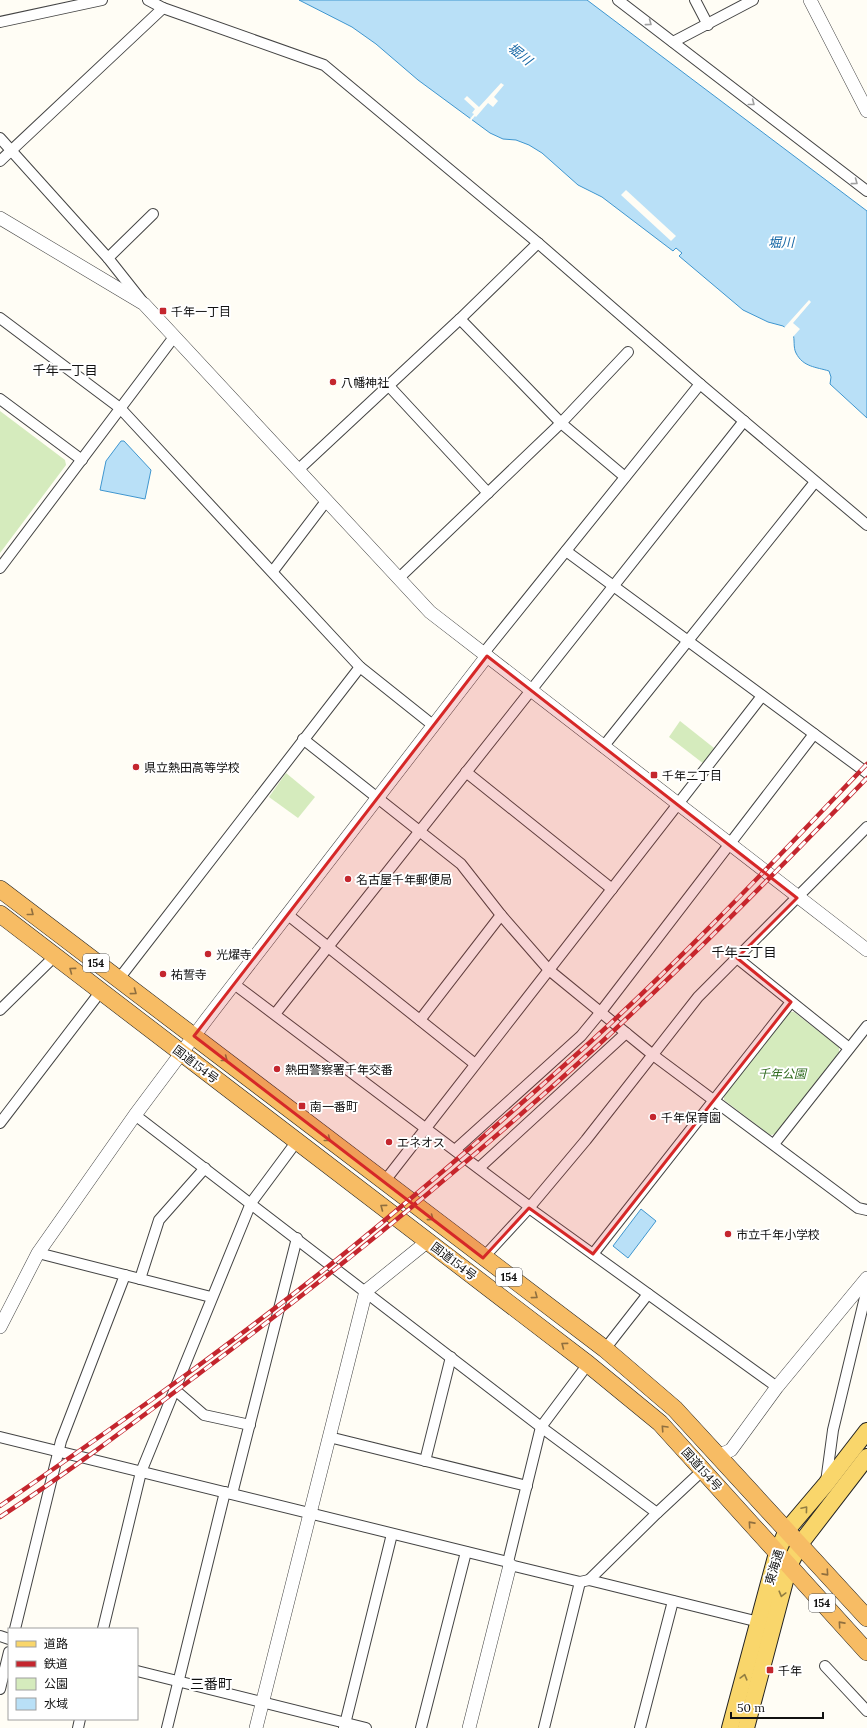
<svg xmlns="http://www.w3.org/2000/svg" width="867" height="1728" font-family="Lora,'Noto Sans JP',serif">
<rect width="100%" height="100%" fill="#fffdf5"/>
<g fill="#d5ebbd">
<path d="M 0,411 L 65,460 L 66,465 L 0,553 Z"/>
<path d="M 680,721 L 714,748 L 704,764 L 669,737 Z"/>
<path d="M 286,773 L 315,797 L 298,818 L 269,797 Z"/>
<path d="M 788,1012 L 794,1012 L 839,1047 L 839,1053 L 776,1134 L 770,1135 L 724,1100 L 724,1094 Z"/>
</g>
<g fill="#b9e0f7" stroke="#3f96cf">
<path d="M 299,0 L 587,0 L 867,211 L 867,418 L 830,384 L 831,377 L 829,371 C 816,367 803,367 796,353 C 793,347 795,340 793,334 L 783,326 L 768,322 L 743,310 L 679,256 L 682,253 L 676,248 L 673,251 L 602,197 L 578,185 L 542,153 L 529,145 L 516,140 L 503,139 L 490,133 L 418,80 L 376,44 L 352,27 Z"/>
<path d="M 121,441 L 124,441 L 151,470 L 145,499 L 100,490 L 106,461 Z"/>
<path d="M 641,1209 L 656,1221 L 628,1258 L 613,1246 Z"/>
</g>
<g fill="#fffdf5">
<path d="M 501,83 L 504,85 L 494,97 L 498,101 L 493,107 L 488,103 L 476,117 L 475,116 L 471,121 L 469,120 L 474,114 L 472,113 L 475,109 L 464,99 L 467,96 L 479,107 Z"/>
<path d="M 626,190 L 676,236 L 671,241 L 621,195 Z"/>
<path d="M 809,300 L 811,302 L 793,323 L 800,329 L 792,338 L 783,329 Z"/>
</g>
<g fill="none" stroke-linecap="round" stroke-linejoin="round">
<g stroke="#444" stroke-width="12">
<g id="minor">
<path d="M 148,0 L 163,8 L 324,65 L 538,243 L 700,384 L 867,525"/>
<path d="M 618,0 L 867,191"/>
<path d="M 695,0 L 708,25"/>
<path d="M 0,22 L 102,0"/>
<path d="M 673,42 L 753,0"/>
<path d="M 0,138 L 108,258 L 142,301"/>
<path d="M 0,161 L 163,8"/>
<path d="M 108,258 L 153,214"/>
<path d="M 0,318 L 120,408 L 360,667 L 434,726"/>
<path d="M 460,319 L 561,423 L 625,477"/>
<path d="M 388,385 L 488,493"/>
<path d="M 0,399 L 82,460"/>
<path d="M 299,469 L 460,319 L 538,243"/>
<path d="M 566,551 L 867,773"/>
<path d="M 0,568 L 174,337"/>
<path d="M 273,571 L 327,500"/>
<path d="M 399,578 L 561,423 L 628,352"/>
<path d="M 483,654 L 700,384"/>
<path d="M 303,739 L 461,864 L 501,915 L 549,970 L 653,1055 L 858,1208 L 867,1210"/>
<path d="M 603,747 L 815,482"/>
<path d="M 466,772 L 612,889"/>
<path d="M 288,915 L 475,1064"/>
<path d="M 737,958 L 849,1048"/>
<path d="M 118,980 L 360,667"/>
<path d="M 234,984 L 530,1207"/>
<path d="M 0,1010 L 55,956"/>
<path d="M 275,1014 L 744,421"/>
<path d="M 420,1020 L 501,915"/>
<path d="M 135,1115 L 541,1427 L 657,1513"/>
<path d="M 0,1123 L 101,991"/>
<path d="M 774,1144 L 867,1026"/>
<path d="M 455,1150 L 581,1036 L 600,1013 L 814,734"/>
<path d="M 479,1168 L 626,1033"/>
<path d="M 384,1182 L 762,696"/>
<path d="M 529,1208 L 777,1387"/>
<path d="M 38,1253 L 211,1297"/>
<path d="M 593,1254 L 791,1002"/>
<path d="M 483,1258 L 529,1208 L 586,1140 L 698,997 L 867,827"/>
<path d="M 140,1279 L 159,1220 L 205,1168"/>
<path d="M 605,1349 L 648,1294"/>
<path d="M 588,1364 L 541,1427 L 508,1562 L 510,1565 L 580,1582 L 589,1580 L 759,1622"/>
<path d="M 174,1389 L 204,1415 L 250,1425"/>
<path d="M 0,1437 L 508,1562"/>
<path d="M 329,1437 L 527,1486"/>
<path d="M 425,1461 L 451,1357"/>
<path d="M 826,1482 L 833,1430 L 867,1289"/>
<path d="M 232,1494 L 297,1238"/>
<path d="M 589,1580 L 657,1513 L 703,1470"/>
<path d="M 15,1629 L 61,1441 L 125,1275"/>
<path d="M 103,1629 L 141,1472 L 251,1203 L 297,1141"/>
<path d="M 0,1636 L 9,1639"/>
<path d="M 825,1666 L 867,1711"/>
<path d="M 137,1671 L 366,1728"/>
<path d="M 0,1689 L 9,1652"/>
<path d="M 78,1728 L 80,1719"/>
<path d="M 167,1728 L 225,1492"/>
<path d="M 344,1728 L 392,1534"/>
<path d="M 421,1728 L 466,1552"/>
<path d="M 544,1728 L 580,1582"/>
<path d="M 640,1728 L 673,1601"/>
</g>
</g>
<g stroke="#444" stroke-width="14">
<g id="tertiary">
<path d="M 810,0 L 867,111"/>
<path d="M 0,218 L 144,304 L 430,612 L 867,950"/>
<path d="M 0,1327 L 38,1253 L 135,1115 L 206,1020 L 487,656"/>
<path d="M 718,1456 L 731,1450 L 777,1387 L 867,1278"/>
<path d="M 256,1728 L 366,1291 L 428,1241"/>
<path d="M 469,1728 L 510,1565"/>
</g>
</g>
<g stroke="#222" stroke-width="18">
<g id="primary">
<path d="M 730,1728 L 777,1553 L 787,1530 L 826,1484 L 867,1431"/>
<path d="M 746,1728 L 789,1566 L 800,1544 L 867,1457"/>
</g>
</g>
<g stroke="#222" stroke-width="18">
<g id="trunk">
<path d="M 0,889 L 605,1349 L 675,1409 L 867,1618"/>
<path d="M 0,914 L 588,1364 L 660,1423 L 867,1652"/>
</g>
</g>
<use href="#minor" stroke="#fff" stroke-width="10"/>
<use href="#tertiary" stroke="#fff" stroke-width="13"/>
<use href="#primary" stroke="#f9d66b" stroke-width="16"/>
<use href="#trunk" stroke="#f7bc64" stroke-width="17"/>
<g stroke="#c4262e" stroke-width="4.5">
<g id="rail">
<path d="M 0,1506 C 129,1417 258,1326 379,1225 C 449,1167 519,1106 587,1045 C 685,956 776,859 867,764"/>
<path d="M 0,1517 C 69,1472 135,1422 200,1373 C 337,1271 468,1164 594,1049 C 688,962 778,870 867,778"/>
</g>
</g>
<use href="#rail" stroke="#fff" stroke-width="3" stroke-dasharray="9" stroke-linecap="butt"/>
</g>
<defs><path id="oneway-chevron" d="M-2-3.5L2.5 0L-2 3.5" fill="none" stroke-width="1.6" stroke-linecap="round" stroke-linejoin="round"/></defs>
<g stroke="#a0a0a0">
<use href="#oneway-chevron" transform="translate(649 23) rotate(37)"/>
<use href="#oneway-chevron" transform="translate(752 103) rotate(38)"/>
<use href="#oneway-chevron" transform="translate(855 182) rotate(37)"/>
</g>
<g stroke="#906f3f">
<use href="#oneway-chevron" transform="translate(31 913) rotate(38)"/>
<use href="#oneway-chevron" transform="translate(72 970) rotate(-143)"/>
<use href="#oneway-chevron" transform="translate(134 992) rotate(36)"/>
<use href="#oneway-chevron" transform="translate(225 1059) rotate(38)"/>
<use href="#oneway-chevron" transform="translate(328 1139) rotate(38)"/>
<use href="#oneway-chevron" transform="translate(383 1207) rotate(-143)"/>
<use href="#oneway-chevron" transform="translate(431 1218) rotate(37)"/>
<use href="#oneway-chevron" transform="translate(535 1296) rotate(37)"/>
<use href="#oneway-chevron" transform="translate(564 1345) rotate(-143)"/>
<use href="#oneway-chevron" transform="translate(664 1428) rotate(-133)"/>
<use href="#oneway-chevron" transform="translate(751 1524) rotate(-132)"/>
<use href="#oneway-chevron" transform="translate(826 1573) rotate(48)"/>
<use href="#oneway-chevron" transform="translate(841 1624) rotate(-132)"/>
</g>
<g stroke="#917d42">
<use href="#oneway-chevron" transform="translate(805 1509) rotate(-50)"/>
<use href="#oneway-chevron" transform="translate(782 1594) rotate(105)"/>
<use href="#oneway-chevron" transform="translate(744 1677) rotate(-75)"/>
</g>
<path fill="#d62828" fill-opacity="0.2" stroke="#d62828" stroke-width="3" stroke-linejoin="round" d="M 487,656 L 797,898 L 737,958 L 791,1002 L 593,1254 L 529,1208 L 483,1258 L 194,1036 Z"/>
<g fill="#c4262e" stroke="#fff" stroke-width="1.5">
<rect x="159" y="307" width="8" height="8" rx="2"/>
<circle cx="333" cy="382" r="4"/>
<circle cx="136" cy="767" r="4"/>
<rect x="650" y="771" width="8" height="8" rx="2"/>
<circle cx="348" cy="879" r="4"/>
<circle cx="208" cy="954" r="4"/>
<circle cx="163" cy="974" r="4"/>
<circle cx="277" cy="1069" r="4"/>
<rect x="298" y="1102" width="8" height="8" rx="2"/>
<circle cx="653" cy="1117" r="4"/>
<circle cx="389" cy="1142" r="4"/>
<circle cx="728" cy="1234" r="4"/>
<rect x="766" y="1666" width="8" height="8" rx="2"/>
</g>
<g text-anchor="middle" dominant-baseline="central" stroke-width="4" stroke-linejoin="round" paint-order="stroke">
<g fill="#fff" stroke="#585858" stroke-width="1">
<rect x="83" y="954" width="26" height="18" rx="3"/>
<rect x="496" y="1268" width="26" height="18" rx="3"/>
<rect x="809" y="1594" width="26" height="18" rx="3"/>
</g>
<g font-size="11" font-weight="bold" fill="#111">
<text x="96" y="963">154</text>
<text x="509" y="1277">154</text>
<text x="822" y="1603">154</text>
</g>
<g font-size="12" fill="#111" stroke="#fff" text-anchor="start">
<text x="171" y="311">千年一丁目</text>
<text x="341" y="382">八幡神社</text>
<text x="144" y="767">県立熱田高等学校</text>
<text x="662" y="775">千年二丁目</text>
<text x="356" y="879">名古屋千年郵便局</text>
<text x="216" y="954">光燿寺</text>
<text x="171" y="974">祐誓寺</text>
<text x="285" y="1069">熱田警察署千年交番</text>
<text x="310" y="1106">南一番町</text>
<text x="661" y="1117">千年保育園</text>
<text x="397" y="1142">エネオス</text>
<text x="736" y="1234">市立千年小学校</text>
<text x="778" y="1670">千年</text>
</g>
<g font-size="12" fill="#111" stroke="#fff">
<text transform="translate(196 1064) rotate(37)">国道154号</text>
<text transform="translate(454 1261) rotate(37)">国道154号</text>
<text transform="translate(702 1469) rotate(48)">国道154号</text>
<text transform="translate(774 1567) rotate(-73)">東海通</text>
</g>
<g font-size="12" font-style="italic" fill="#2f6b1f" stroke="#fff">
<text x="782" y="1073">千年公園</text>
</g>
<g font-size="13" font-style="italic" fill="#1768a6" stroke="#fff">
<text transform="translate(520 54) rotate(39)">堀川</text>
<text x="781" y="242">堀川</text>
</g>
<g font-size="13" fill="#111" stroke="#fff">
<text x="65" y="370">千年一丁目</text>
<text x="744" y="952">千年二丁目</text>
</g>
<g font-size="14" fill="#111" stroke="#fff">
<text x="211" y="1684">三番町</text>
</g>
</g>
<rect x="8" y="1628" width="130" height="92" fill="#ffffff" stroke="#a0a0a0"/>
<rect x="16" y="1641" width="20" height="6" fill="#f9d66b" stroke="#a0a0a0"/>
<text x="44" y="1648" font-size="12" fill="#111111">道路</text>
<rect x="16" y="1661" width="20" height="6" fill="#c4262e" stroke="#a0a0a0"/>
<text x="44" y="1668" font-size="12" fill="#111111">鉄道</text>
<rect x="16" y="1678" width="20" height="12" fill="#d5ebbd" stroke="#a0a0a0"/>
<text x="44" y="1688" font-size="12" fill="#111111">公園</text>
<rect x="16" y="1698" width="20" height="12" fill="#b9e0f7" stroke="#a0a0a0"/>
<text x="44" y="1708" font-size="12" fill="#111111">水域</text>
<path d="M731 1712v6h92v-6" fill="none" stroke="#111111" stroke-width="2"/>
<text x="737" y="1712" font-size="12" fill="#111111" stroke="#ffffff" stroke-width="3" paint-order="stroke">50 m</text>
</svg>
